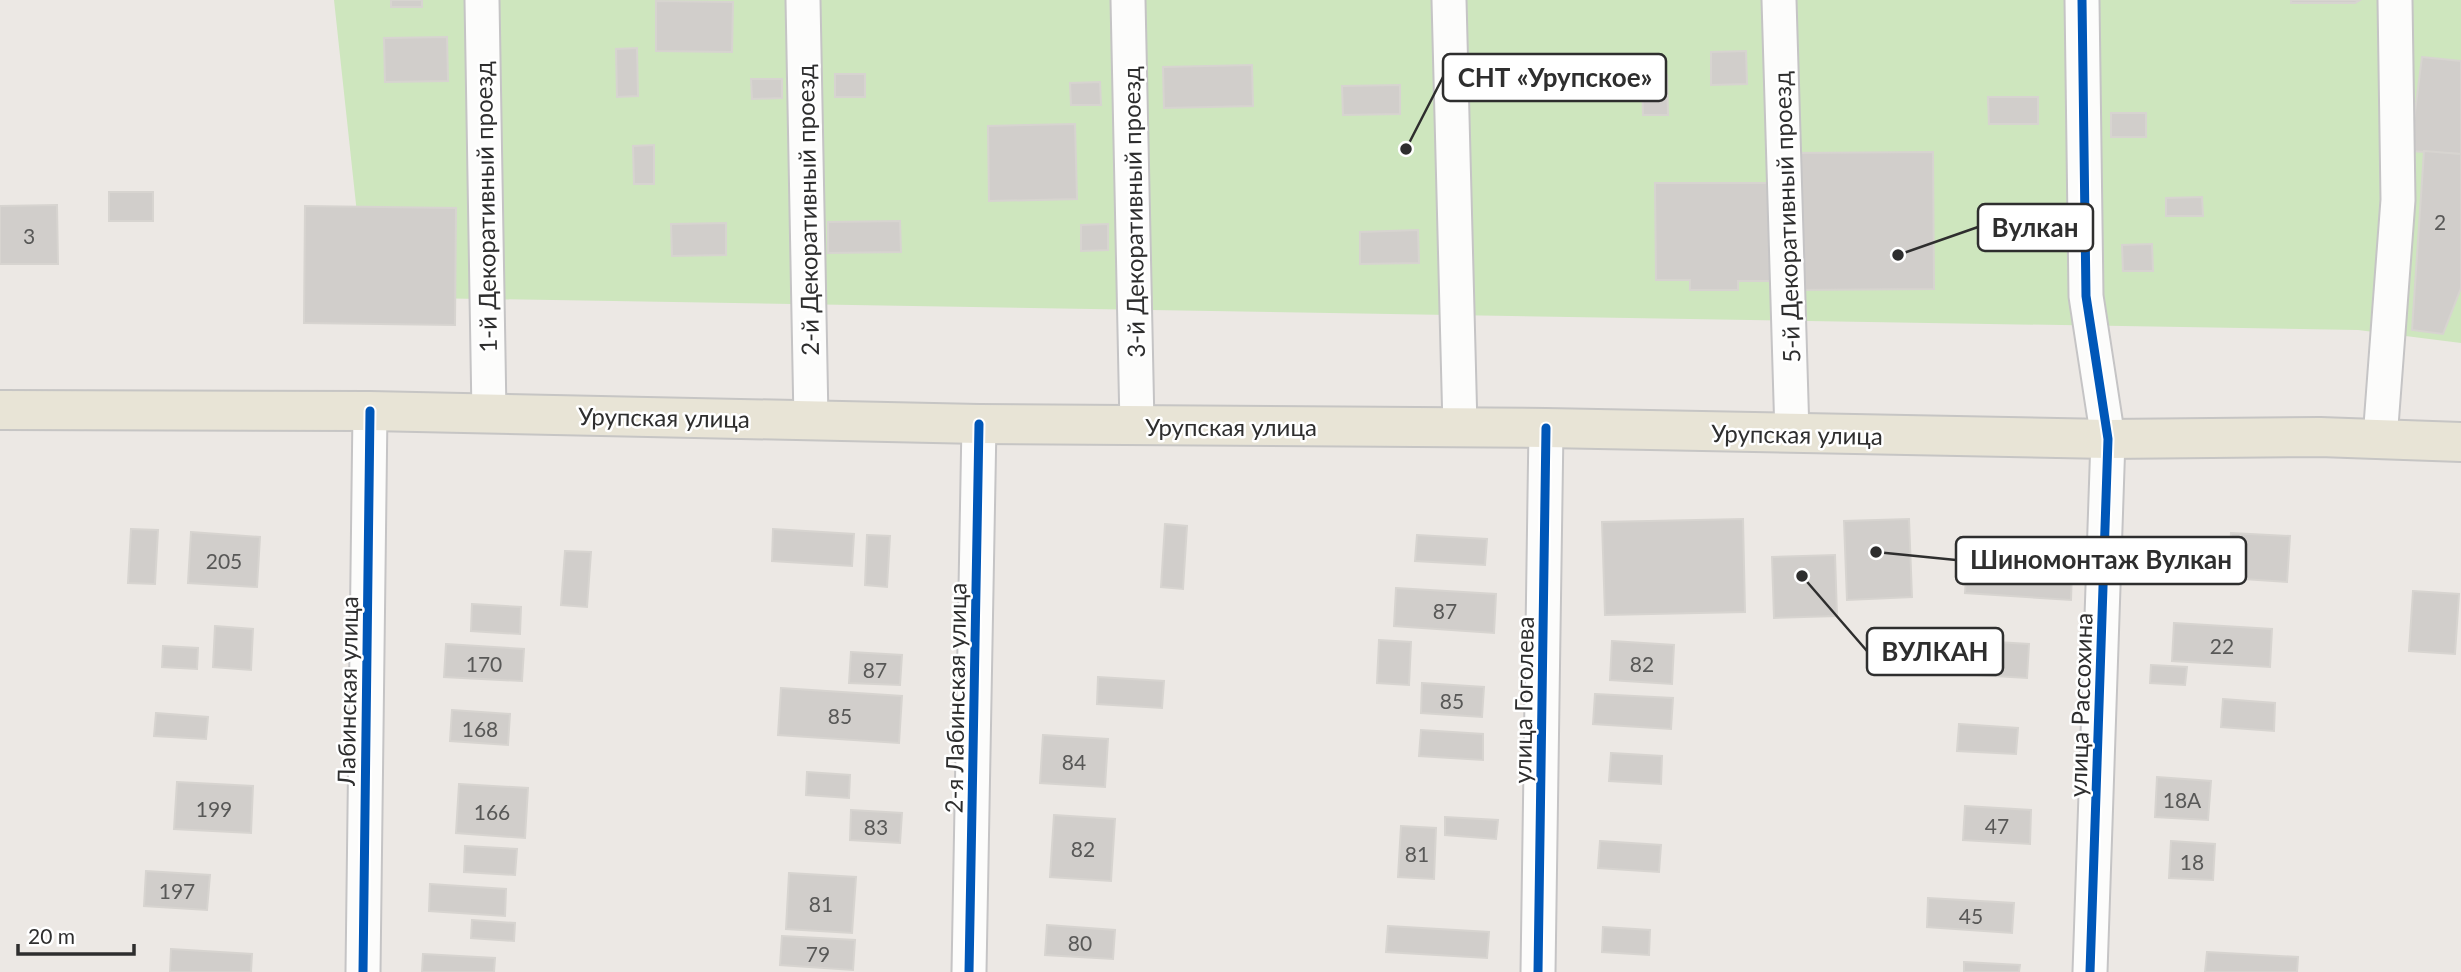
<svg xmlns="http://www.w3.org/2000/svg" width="2461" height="972" font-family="Lato,sans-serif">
<rect width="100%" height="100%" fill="#ece8e4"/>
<path fill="#cee6be" d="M 334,0 L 2461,0 L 2461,343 L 2358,330 L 366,297 Z"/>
<g fill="#d1cecb" stroke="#d7d4d0" stroke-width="2">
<rect x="391" y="0" width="31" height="7"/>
<path d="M 2291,0 L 2360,0 L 2355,3 L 2291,3 Z"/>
<path d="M 656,1 L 733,2 L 732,52 L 656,51 Z"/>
<path d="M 447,37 L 448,81 L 385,82 L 384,38 Z"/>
<path d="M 637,48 L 638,96 L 617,97 L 616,49 Z"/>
<path d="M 1746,51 L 1747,84 L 1711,85 L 1711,52 Z"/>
<path d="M 2422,57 L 2461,61 L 2461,154 L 2410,151 Z"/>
<path d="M 1252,65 L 1253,106 L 1164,108 L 1163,67 Z"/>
<rect x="835" y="74" width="30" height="23"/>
<path d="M 1642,75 L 1667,75 L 1668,115 L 1643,115 Z"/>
<path d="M 751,79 L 782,79 L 782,98 L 752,99 Z"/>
<path d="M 1100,82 L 1101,105 L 1071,105 L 1070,83 Z"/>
<path d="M 1400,85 L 1400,114 L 1343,115 L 1342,86 Z"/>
<path d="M 1988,97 L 2038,97 L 2038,124 L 1989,124 Z"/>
<rect x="2111" y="113" width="35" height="24"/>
<path d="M 1075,124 L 1077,199 L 989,201 L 988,126 Z"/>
<path d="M 654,145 L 654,184 L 634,184 L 633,146 Z"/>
<path d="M 2424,151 L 2461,154 L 2461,288 L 2443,334 L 2412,330 Z"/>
<path d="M 1933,152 L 1934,289 L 1792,290 L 1792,153 Z"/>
<path d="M 1655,183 L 1773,183 L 1774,281 L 1738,281 L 1738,290 L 1690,290 L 1690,280 L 1656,280 Z"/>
<rect x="109" y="192" width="44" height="29"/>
<path d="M 2202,197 L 2203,216 L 2166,216 L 2166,198 Z"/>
<path d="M 57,205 L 58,264 L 0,264 L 0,206 Z"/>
<path d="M 305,206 L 456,208 L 455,325 L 304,323 Z"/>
<path d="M 900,221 L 901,252 L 828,253 L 828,222 Z"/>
<path d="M 726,223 L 726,255 L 672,256 L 671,224 Z"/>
<path d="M 1108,224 L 1108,250 L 1081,251 L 1081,225 Z"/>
<path d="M 1418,230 L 1419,263 L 1360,264 L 1360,232 Z"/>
<path d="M 2152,244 L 2153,271 L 2123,271 L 2122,245 Z"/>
<path d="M 1743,519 L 1745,612 L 1605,615 L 1602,522 Z"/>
<path d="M 1909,519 L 1912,597 L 1847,600 L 1844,521 Z"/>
<path d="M 1165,524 L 1187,526 L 1183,589 L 1161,587 Z"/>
<path d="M 131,529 L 158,530 L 155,584 L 128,583 Z"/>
<path d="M 773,529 L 854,534 L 852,566 L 772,561 Z"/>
<path d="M 191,532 L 260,537 L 257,587 L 188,583 Z"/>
<path d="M 2231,533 L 2290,536 L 2287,582 L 2229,578 Z"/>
<path d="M 867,535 L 890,536 L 887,587 L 865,585 Z"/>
<path d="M 1417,535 L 1487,539 L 1485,565 L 1415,561 Z"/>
<path d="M 565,551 L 591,552 L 587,607 L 561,605 Z"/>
<path d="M 1835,555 L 1837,616 L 1774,618 L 1772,557 Z"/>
<path d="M 1967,563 L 2072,570 L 2071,600 L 1965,593 Z"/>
<path d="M 1396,588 L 1496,594 L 1494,633 L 1394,626 Z"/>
<path d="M 2413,591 L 2459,594 L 2455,654 L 2409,651 Z"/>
<path d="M 472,604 L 521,607 L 520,634 L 471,631 Z"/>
<path d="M 2174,623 L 2272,629 L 2270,667 L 2172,661 Z"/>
<path d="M 215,626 L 253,629 L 251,670 L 213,667 Z"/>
<path d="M 1379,640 L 1411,642 L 1409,685 L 1377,683 Z"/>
<path d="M 1963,640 L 2029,644 L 2027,678 L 1961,674 Z"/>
<path d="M 1612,641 L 1674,645 L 1672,684 L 1610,680 Z"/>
<path d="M 446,644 L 524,649 L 522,681 L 444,677 Z"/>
<path d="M 163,646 L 198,648 L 197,669 L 162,667 Z"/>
<path d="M 851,652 L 902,655 L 900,685 L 849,683 Z"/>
<path d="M 2151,665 L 2187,667 L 2185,685 L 2150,683 Z"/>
<path d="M 1098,677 L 1164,681 L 1162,708 L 1097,704 Z"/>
<path d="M 1422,683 L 1484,687 L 1482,717 L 1421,713 Z"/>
<path d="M 781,688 L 902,696 L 899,743 L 778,735 Z"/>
<path d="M 1595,694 L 1673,698 L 1671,729 L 1593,724 Z"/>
<path d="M 2223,699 L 2275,703 L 2274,731 L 2221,727 Z"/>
<path d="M 452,710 L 510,714 L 508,745 L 450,741 Z"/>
<path d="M 156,713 L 208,717 L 206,739 L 154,736 Z"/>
<path d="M 1959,724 L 2018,728 L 2016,754 L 1957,751 Z"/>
<path d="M 1421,730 L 1483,734 L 1483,760 L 1419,756 Z"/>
<path d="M 1043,735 L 1108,739 L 1105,787 L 1040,783 Z"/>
<path d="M 1611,753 L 1662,756 L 1661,784 L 1609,781 Z"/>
<path d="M 807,772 L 850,775 L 849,798 L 806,795 Z"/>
<path d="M 2157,777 L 2211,781 L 2208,820 L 2155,817 Z"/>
<path d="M 177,782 L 253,786 L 251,833 L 174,829 Z"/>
<path d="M 459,784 L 528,788 L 525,838 L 456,833 Z"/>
<path d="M 1965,806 L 2031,810 L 2030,844 L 1963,840 Z"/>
<path d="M 851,810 L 902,813 L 900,843 L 850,840 Z"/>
<path d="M 1054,815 L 1115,819 L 1111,881 L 1050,877 Z"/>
<path d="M 1445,817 L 1498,820 L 1496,839 L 1445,835 Z"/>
<path d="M 1401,826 L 1436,828 L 1434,879 L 1398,877 Z"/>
<path d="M 1600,841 L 1661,845 L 1659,872 L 1598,868 Z"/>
<path d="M 2171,841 L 2215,844 L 2213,880 L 2169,878 Z"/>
<path d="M 465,846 L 517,849 L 515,875 L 464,872 Z"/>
<path d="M 146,871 L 210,875 L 207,910 L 144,906 Z"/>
<path d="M 789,873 L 856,877 L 852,933 L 786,929 Z"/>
<path d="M 430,884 L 506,889 L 505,916 L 429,911 Z"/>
<path d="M 1928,898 L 2014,903 L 2012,933 L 1927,927 Z"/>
<path d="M 472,920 L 515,923 L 514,941 L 471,938 Z"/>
<path d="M 1047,925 L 1115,930 L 1113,959 L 1045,955 Z"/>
<path d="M 1388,926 L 1489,932 L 1487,958 L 1386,952 Z"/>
<path d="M 1603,927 L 1650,930 L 1649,955 L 1602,952 Z"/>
<path d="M 782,936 L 855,940 L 853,970 L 780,965 Z"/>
<path d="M 171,949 L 252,954 L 251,972 L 170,972 Z"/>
<path d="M 2207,952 L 2298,957 L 2297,972 L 2205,972 Z"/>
<path d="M 423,954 L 495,958 L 494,972 L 422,972 Z"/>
<path d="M 1964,962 L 2020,965 L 2019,972 L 1964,972 Z"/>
</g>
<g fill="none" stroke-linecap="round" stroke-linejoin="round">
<g stroke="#c5c4c5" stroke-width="37">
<g id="street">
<path d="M 482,0 L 489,413"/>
<path d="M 803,0 L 811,420"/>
<path d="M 1128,0 L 1137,425"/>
<path d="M 1449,0 L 1460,427"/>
<path d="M 1779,0 L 1792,434"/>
<path d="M 2082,0 L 2086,296 L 2108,439 L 2090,972"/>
<path d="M 2380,439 L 2398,200 L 2395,0"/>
<path d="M 363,972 L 370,411"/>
<path d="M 969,972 L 979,424"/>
<path d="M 1538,972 L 1546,428"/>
</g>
</g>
<g stroke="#c6c5c4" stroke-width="42">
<path id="primary" d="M 0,410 L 370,411 L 979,424 L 1546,428 L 2108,439 L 2320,437 L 2461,442"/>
</g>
<use href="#street" stroke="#fcfcfb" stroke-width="33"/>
<use href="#primary" stroke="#e8e4d6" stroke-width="38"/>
<g stroke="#fff" stroke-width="13">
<g id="cycleway">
<path d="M 2082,0 L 2086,296 L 2108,439 L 2090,972"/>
<path d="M 363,972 L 370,411"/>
<path d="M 969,972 L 979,424"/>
<path d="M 1538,972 L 1546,428"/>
</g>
</g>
<use href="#cycleway" stroke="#0057b8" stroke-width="9"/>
</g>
<g text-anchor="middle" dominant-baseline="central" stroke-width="5" stroke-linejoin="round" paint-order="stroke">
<g font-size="21" fill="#585857">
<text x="2440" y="221">2</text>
<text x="29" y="235">3</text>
<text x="224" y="560">205</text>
<text x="1445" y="610">87</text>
<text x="2222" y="645">22</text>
<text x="484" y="663">170</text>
<text x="1642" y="663">82</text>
<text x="875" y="669">87</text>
<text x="1452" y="700">85</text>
<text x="840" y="715">85</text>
<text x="480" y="728">168</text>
<text x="1074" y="761">84</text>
<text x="2182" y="799">18А</text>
<text x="214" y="808">199</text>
<text x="492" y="811">166</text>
<text x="1997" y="825">47</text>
<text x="876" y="826">83</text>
<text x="1083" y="848">82</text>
<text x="1417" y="853">81</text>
<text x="2192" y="861">18</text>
<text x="177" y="890">197</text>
<text x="821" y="903">81</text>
<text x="1971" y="915">45</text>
<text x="1080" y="942">80</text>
<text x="818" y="953">79</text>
</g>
<g font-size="24" fill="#2e2e2e" stroke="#fff">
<text transform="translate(485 207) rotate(-91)">1-й Декоративный проезд</text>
<text transform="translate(807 210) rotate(-91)">2-й Декоративный проезд</text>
<text transform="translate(1133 212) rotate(-91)">3-й Декоративный проезд</text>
<text transform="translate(1786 217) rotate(-92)">5-й Декоративный проезд</text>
<text transform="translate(664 417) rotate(1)">Урупская улица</text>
<text x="1231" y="426">Урупская улица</text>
<text transform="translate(1797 434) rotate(1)">Урупская улица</text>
<text transform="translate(347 691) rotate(-89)">Лабинская улица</text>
<text transform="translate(955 698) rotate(-89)">2-я Лабинская улица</text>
<text transform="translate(1523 700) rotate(-89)">улица Гоголева</text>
<text transform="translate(2080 705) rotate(-88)">улица Рассохина</text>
</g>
</g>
<path fill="none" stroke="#2e2e2e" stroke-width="2.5" d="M1406 149L1443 77M1898 255L1978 227M1876 552L1956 560M1802 576L1867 651"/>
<g fill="#2e2e2e" stroke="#fff" stroke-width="2.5">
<circle cx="1406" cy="149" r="7"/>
<circle cx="1898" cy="255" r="7"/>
<circle cx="1876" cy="552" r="7"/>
<circle cx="1802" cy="576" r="7"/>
</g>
<g fill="#fff" stroke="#2e2e2e" stroke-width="2.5">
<rect x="1443" y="54" width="223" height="47" rx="7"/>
<rect x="1978" y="204" width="115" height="47" rx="7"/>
<rect x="1956" y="537" width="290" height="47" rx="7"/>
<rect x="1867" y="628" width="136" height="47" rx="7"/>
</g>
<g font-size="26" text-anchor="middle" font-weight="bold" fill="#2e2e2e">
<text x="1555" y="87">СНТ «Урупское»</text>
<text x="2035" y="237">Вулкан</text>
<text x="2101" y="569">Шиномонтаж Вулкан</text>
<text x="1935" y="661">ВУЛКАН</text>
</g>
<path d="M18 944v10h116v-10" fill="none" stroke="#2e2e2e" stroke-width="3.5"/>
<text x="28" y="944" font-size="21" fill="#2e2e2e" stroke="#ffffff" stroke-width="5" paint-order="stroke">20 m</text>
</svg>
